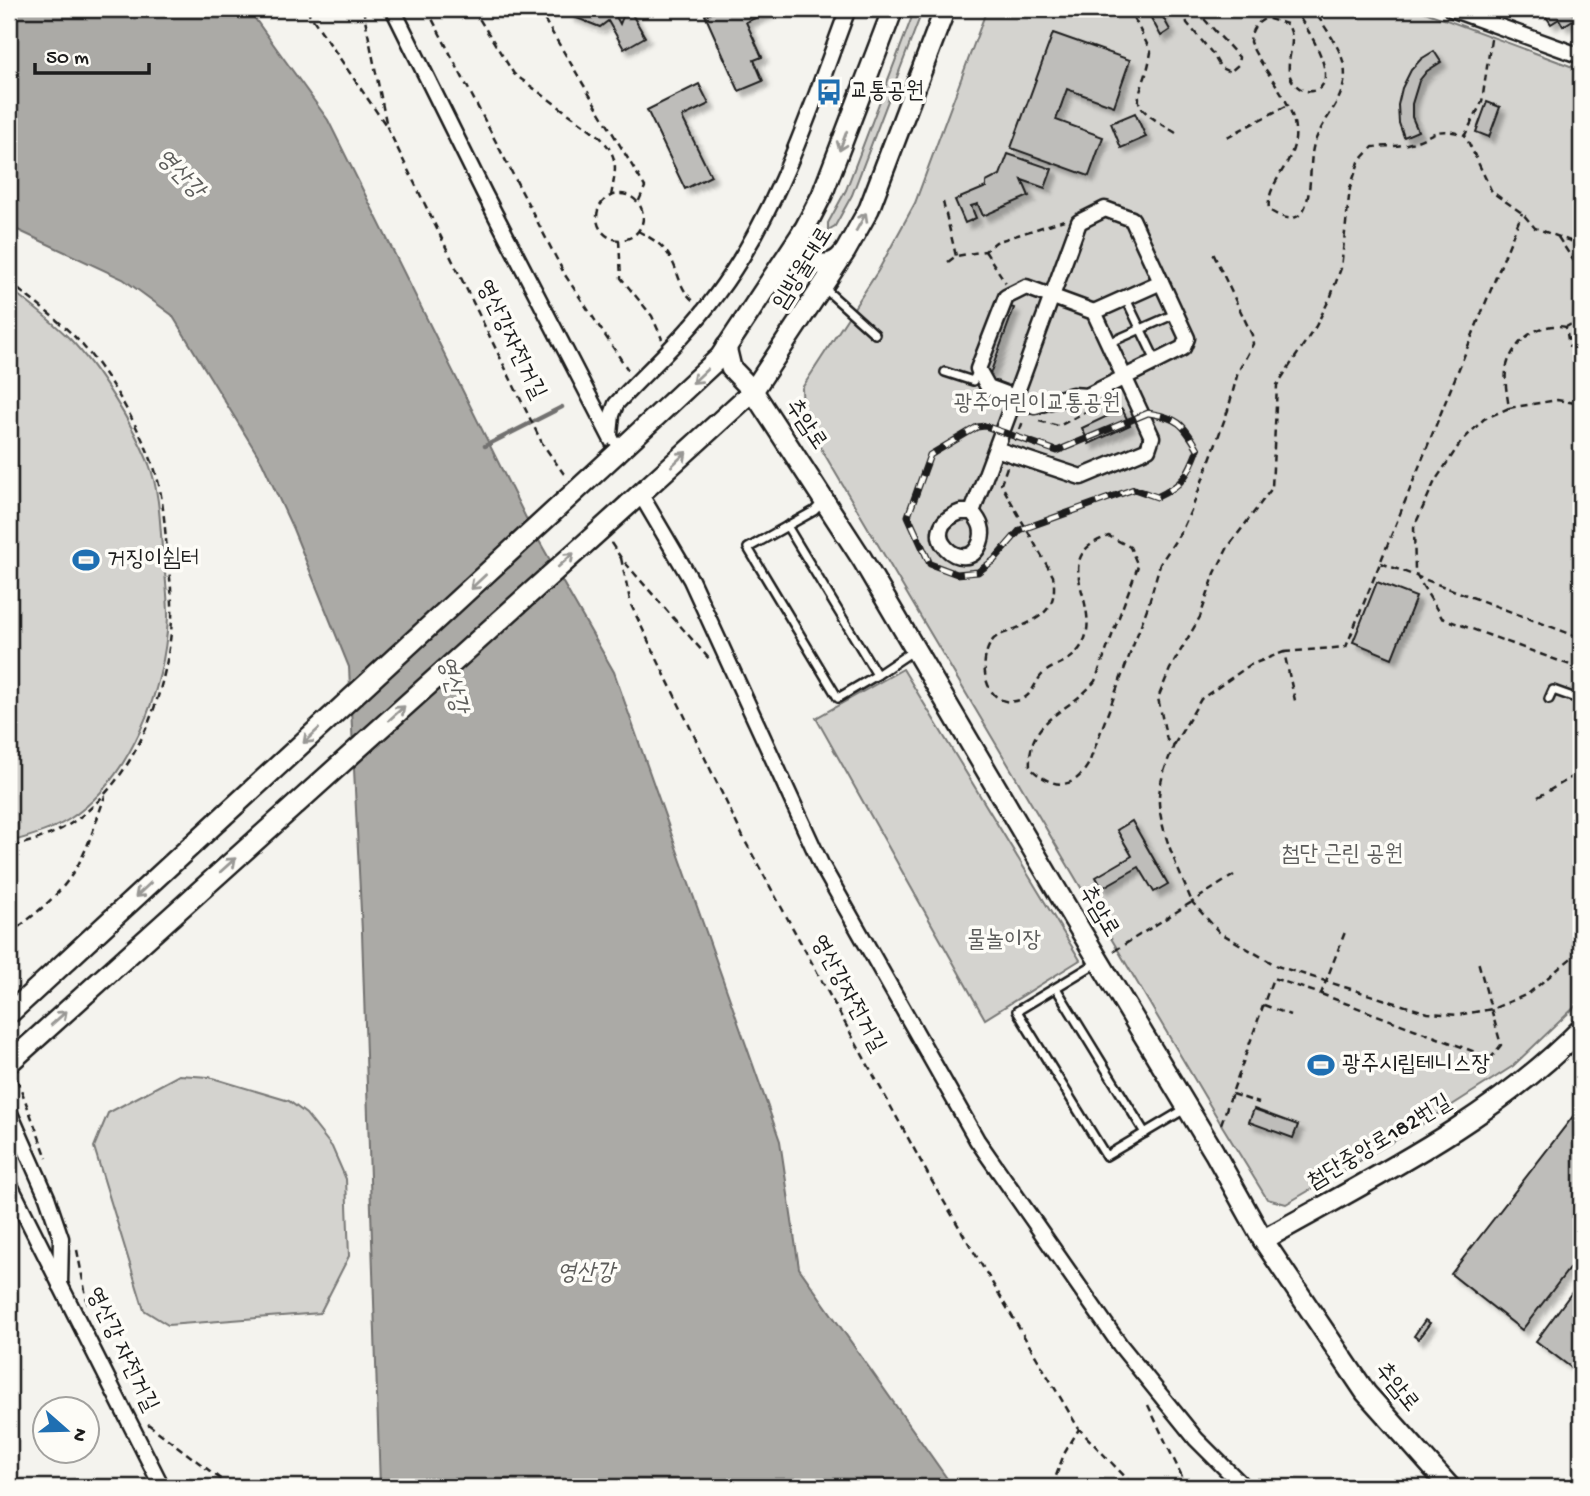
<svg xmlns="http://www.w3.org/2000/svg" width="1590" height="1496" font-family="'Gochi Hand','Poor Story',sans-serif">
<defs>
<filter id="shadow"><feDropShadow dx="5.5" dy="5.5" stdDeviation="2" flood-color="#0004"/></filter>
</defs>
<rect width="100%" height="100%" fill="#f4f3ee"/>
<filter id="ink" filterUnits="userSpaceOnUse"><feTurbulence type="fractalNoise" baseFrequency=".0143" numOctaves="2"/><feDisplacementMap in="SourceGraphic" scale="14" xChannelSelector="R" yChannelSelector="G"/><feConvolveMatrix kernelMatrix="1 2 1 2 8 2 1 2 1" color-interpolation-filters="sRGB"/></filter>
<g filter="url(#ink)">
<g fill="#d4d3cf" stroke="#787876" stroke-width="2">
<path d="M 915,9 L 923,9 L 852,195 L 835,226 L 828,230 L 828,223 L 846,190 Z"/>
<path d="M 987,9 L 1417,9 L 1581,70 L 1581,1001 L 1513,1066 L 1418,1127 L 1286,1204 L 1267,1199 L 1221,1124 L 803,418 L 802,388 L 878,271 L 915,203 Z"/>
<path d="M 9,288 C 30,304 51,320 70,339 C 99,369 133,425 149,464 C 159,490 160,521 162,548 C 165,571 168,594 168,617 C 165,688 131,780 68,820 C 50,831 29,837 9,842 Z"/>
<path d="M 903,669 L 1080,960 L 985,1019 L 816,718 Z"/>
<path d="M 179,1075 L 209,1077 L 289,1101 L 306,1114 L 332,1147 L 346,1179 L 349,1256 L 320,1313 L 168,1325 L 144,1310 L 94,1147 L 108,1113 Z"/>
</g>
<path fill="#abaaa6" stroke="#72716f" stroke-width="2" d="M 9,9 L 248,9 L 328,120 L 526,518 L 614,672 L 780,1141 L 799,1268 L 953,1487 L 380,1487 L 362,932 L 349,667 L 293,529 L 262,462 L 172,315 L 123,279 L 9,226 Z"/>
<g fill="none" stroke-linecap="round" stroke-linejoin="round">
<path stroke="#72716f" stroke-width="4.5" d="M 485,446 L 562,407"/>
</g>
<g fill="#bebdba" stroke="#1c1c1c" stroke-width="2" filter="url(#shadow)">
<path d="M 572,9 L 612,9 L 620,24 L 626,9 L 629,9 L 645,37 L 624,49 L 608,21 L 600,27 L 569,15 Z"/>
<path d="M 720,9 L 773,10 L 746,22 L 762,57 L 754,60 L 763,81 L 739,91 L 705,15 Z"/>
<path d="M 1541,9 L 1581,9 L 1581,22 L 1573,10 L 1571,11 L 1576,18 L 1563,26 L 1559,19 L 1551,24 Z"/>
<path d="M 1159,10 L 1170,30 L 1161,36 L 1150,16 Z"/>
<path d="M 1053,33 L 1130,60 L 1114,106 L 1067,89 L 1056,120 L 1103,137 L 1089,176 L 1011,148 Z"/>
<path d="M 1434,51 L 1441,62 L 1427,71 L 1419,81 L 1412,104 L 1412,117 L 1418,131 L 1404,137 L 1399,123 L 1398,105 L 1402,88 L 1411,70 L 1421,59 Z"/>
<path d="M 699,84 L 709,104 L 682,117 L 711,176 L 685,189 L 647,110 Z"/>
<path d="M 1487,102 L 1500,107 L 1489,137 L 1476,132 Z"/>
<path d="M 1135,113 L 1146,137 L 1121,148 L 1111,123 Z"/>
<path d="M 1008,154 L 1052,169 L 1045,188 L 1022,180 L 1029,196 L 983,216 L 978,204 L 971,206 L 976,218 L 965,223 L 955,200 L 986,187 L 986,182 L 1000,175 Z"/>
<path d="M 999,303 L 1014,308 L 990,374 L 976,368 Z"/>
<path d="M 1122,409 L 1130,425 L 1089,444 L 1082,428 Z"/>
<path d="M 1377,582 L 1416,597 L 1392,658 L 1353,642 Z"/>
<path d="M 1132,821 L 1168,884 L 1154,892 L 1139,867 L 1102,888 L 1096,877 L 1132,856 L 1117,830 Z"/>
<path d="M 1581,1106 L 1581,1253 L 1522,1330 L 1451,1274 Z"/>
<path d="M 1254,1109 L 1298,1125 L 1293,1138 L 1249,1122 Z"/>
<path d="M 1581,1280 L 1581,1375 L 1536,1341 Z"/>
<path d="M 1425,1320 L 1430,1323 L 1418,1339 L 1414,1336 Z"/>
</g>
<g fill="none" stroke-linecap="round" stroke-linejoin="round">
<g stroke="#1c1c1c" stroke-width="12">
<g id="lane">
<path d="M 824,288 L 875,334"/>
<path d="M 1126,299 L 1156,361"/>
<path d="M 1109,343 L 1175,314"/>
<path d="M 945,372 L 973,381 L 978,370"/>
<path d="M 822,503 L 814,511 L 748,548 L 838,698 L 877,675 L 914,650"/>
<path d="M 787,526 L 877,675"/>
<path d="M 1549,699 L 1553,690 L 1581,700"/>
<path d="M 1098,962 L 1017,1011 L 1106,1156 L 1185,1109"/>
<path d="M 1056,988 L 1145,1133"/>
</g>
</g>
<g stroke="#1c1c1c" stroke-width="19">
<g id="street">
<path d="M 393,9 L 484,193 L 618,452"/>
<path d="M 1451,9 L 1581,56"/>
<path d="M 1105,209 L 1132,219 L 1187,338 L 1183,348 L 1087,396 L 1072,395 L 1035,406 L 1015,397 L 1079,222 Z"/>
<path d="M 1094,312 L 1161,282"/>
<path d="M 610,434 L 612,415 L 616,404 C 650,368 688,334 717,294 C 780,209 811,107 848,9"/>
<path d="M 641,495 L 691,580 L 821,864 L 977,1140 L 1120,1345 L 1196,1439 L 1244,1487"/>
<path d="M 961,512 L 972,512 C 980,521 985,530 980,543 C 966,580 910,530 961,512 Z"/>
<path d="M 972,512 L 1015,397 L 988,387 L 978,369 L 1006,297 L 1026,287 L 1094,312 L 1152,437 L 1148,449 L 1081,477 L 996,449"/>
<path d="M 9,1111 L 47,1197 L 61,1238 L 60,1285"/>
<path d="M 9,1183 L 162,1487"/>
</g>
</g>
<g stroke="#1c1c1c" stroke-width="24">
<g id="secondary">
<path d="M 803,231 C 789,257 825,277 843,254"/>
<path d="M 726,347 L 731,368 L 753,391 L 862,559 L 1073,918 L 1214,1152 L 1263,1240 L 1366,1393 L 1450,1487"/>
<path d="M 618,452 L 720,357 L 804,230 L 822,195 L 893,9"/>
<path d="M 628,505 L 753,391 L 845,252 L 869,209 L 945,9"/>
<path d="M 1263,1240 C 1373,1178 1492,1120 1581,1029"/>
</g>
</g>
<g stroke="#1c1c1c" stroke-width="2.5" stroke-dasharray="7 5" stroke-linecap="butt">
<path d="M 306,9 L 385,124"/>
<path d="M 363,9 L 387,127 L 542,443 L 566,477"/>
<path d="M 427,9 L 565,275 L 628,370"/>
<path d="M 473,9 L 514,74 L 598,135 C 620,157 616,168 611,196"/>
<path d="M 538,9 L 645,187 L 638,203"/>
<path d="M 1126,9 L 1135,20 L 1151,52 C 1143,105 1118,98 1176,133"/>
<path d="M 1185,9 L 1187,23 L 1212,53 L 1221,68 L 1230,72 L 1238,65 L 1239,57 L 1205,20 L 1202,9"/>
<path d="M 1292,9 C 1304,20 1346,86 1312,91 C 1301,93 1290,82 1289,72 C 1287,54 1298,40 1287,24 L 1266,18 C 1255,24 1251,29 1250,42 C 1262,71 1292,97 1295,129 C 1299,162 1265,181 1269,210 C 1320,243 1306,168 1314,144 C 1323,117 1350,96 1344,65 C 1340,46 1323,25 1313,9"/>
<path d="M 1491,39 L 1482,102 L 1465,135 L 1492,192 L 1522,213 L 1535,228 L 1581,245"/>
<path d="M 1227,137 L 1286,106"/>
<circle cx="620" cy="217" r="23"/>
<path d="M 943,202 L 956,256"/>
<path d="M 638,231 C 651,238 664,245 671,259 C 680,275 679,290 695,302"/>
<path d="M 1558,237 L 1581,272"/>
<path d="M 619,240 L 621,278 L 652,316 L 662,339"/>
<path d="M 985,251 L 1006,283"/>
<path d="M 948,262 L 956,256 L 985,251 L 996,242 L 1064,220"/>
<path d="M 9,282 C 31,300 54,316 74,336 C 105,368 136,421 152,462 C 163,489 164,521 167,550 C 169,573 173,596 172,619 C 168,692 136,779 73,822 C 54,835 31,842 9,847"/>
<path d="M 1581,319 L 1566,327 L 1569,346 L 1581,353"/>
<path d="M 1566,327 C 1540,322 1518,337 1508,362 C 1503,376 1507,394 1509,408 L 1557,400 L 1581,404"/>
<path d="M 1509,408 L 1484,419 L 1461,442 L 1435,481 L 1414,527 L 1415,571 L 1418,578 L 1442,618 L 1581,669"/>
<path d="M 1039,421 L 1059,426 L 1087,411"/>
<path d="M 1016,441 L 1023,421"/>
<path d="M 1007,467 L 1001,484 L 1053,576 C 1059,612 1038,619 1010,631 C 1003,634 995,636 992,641 C 976,663 986,711 1020,700 C 1034,695 1034,681 1044,673 C 1053,665 1067,663 1076,653 C 1114,611 1040,559 1109,536 L 1130,547 L 1138,566 L 1095,681 C 1068,715 1027,716 1030,768 C 1052,788 1073,792 1089,763 L 1148,606 L 1160,564 L 1181,532 L 1193,506 L 1228,410 L 1238,372 L 1253,344 L 1252,335 L 1213,253"/>
<path d="M 611,543 L 621,558 L 711,661"/>
<path d="M 621,558 L 631,605 L 745,841 L 930,1178 L 1079,1429 L 1135,1487"/>
<path d="M 1381,563 L 1581,638"/>
<path d="M 1284,652 L 1346,647 L 1522,213"/>
<path d="M 1174,745 L 1201,699 L 1250,665 L 1284,652 L 1296,705"/>
<path d="M 1538,797 L 1581,772"/>
<path d="M 1234,875 L 1192,902 L 1219,932 L 1277,966 L 1428,1013 L 1458,1015 L 1492,1009 L 1528,994 L 1581,950"/>
<path d="M 9,934 C 35,915 64,892 79,863 C 90,843 97,818 105,796"/>
<path d="M 1114,951 L 1192,902 C 1180,873 1161,834 1159,803 C 1158,783 1167,763 1174,745 L 1167,740 L 1158,698 L 1170,669 L 1200,617 L 1215,573 L 1228,547 L 1272,488 L 1277,385 L 1316,326 L 1331,296 L 1341,268 L 1350,188 L 1359,162 L 1373,147 C 1384,146 1397,147 1407,144 C 1435,137 1432,125 1465,135"/>
<path d="M 1321,994 L 1491,1058 L 1501,1045 L 1478,961"/>
<path d="M 1264,1005 L 1290,1015"/>
<path d="M 17,1079 L 47,1158"/>
<path d="M 1232,1094 L 1259,1103"/>
<path d="M 1221,1124 L 1273,978 L 1321,994 L 1345,932"/>
<path d="M 77,1250 L 88,1306"/>
<path d="M 1148,1405 L 1187,1487"/>
<path d="M 148,1424 L 231,1487"/>
<path d="M 1052,1487 L 1064,1454 L 1079,1429"/>
</g>
<use href="#lane" stroke="#fdfcf7" stroke-width="7"/>
<use href="#street" stroke="#fdfcf7" stroke-width="14"/>
<use href="#secondary" stroke="#fdfcf7" stroke-width="19"/>
<g stroke="#1c1c1c" stroke-width="7">
<path id="rail" d="M 1148,413 C 1178,418 1183,423 1198,449 C 1188,475 1183,485 1157,497 L 1134,489 L 1020,530 L 994,560 L 978,572 L 957,574 L 930,564 L 908,516 L 930,455 L 977,427 L 985,426 L 1057,451 Z"/>
</g>
<use href="#rail" stroke="#fdfcf7" stroke-width="4.5" stroke-dasharray="13" stroke-linecap="butt"/>
<g stroke="#1c1c1c" stroke-width="24" stroke-linecap="butt">
<g id="secondary-bridge">
<path d="M 9,1014 L 618,452"/>
<path d="M 9,1063 L 628,505"/>
</g>
</g>
<path stroke="#1c1c1c" stroke-width="2.5" stroke-dasharray="7 5" stroke-linecap="butt" d="M 1053,390 L 1058,409"/>
<use href="#secondary-bridge" stroke="#fdfcf7" stroke-width="19"/>
</g>
<defs><path id="oneway-shaft" d="M-6 0H5M1.5-3L5.5 0L1.5 3" fill="none" stroke-width="1.6" stroke-linecap="round" stroke-linejoin="round" transform="scale(1.75)"/></defs>
<g stroke="#989794">
<use href="#oneway-shaft" transform="translate(843 141) rotate(111)"/>
<use href="#oneway-shaft" transform="translate(861 222) rotate(-61)"/>
<use href="#oneway-shaft" transform="translate(700 376) rotate(137)"/>
<use href="#oneway-shaft" transform="translate(679 459) rotate(-43)"/>
<use href="#oneway-shaft" transform="translate(566 560) rotate(-42)"/>
<use href="#oneway-shaft" transform="translate(478 582) rotate(137)"/>
<use href="#oneway-shaft" transform="translate(397 713) rotate(-42)"/>
<use href="#oneway-shaft" transform="translate(311 736) rotate(137)"/>
<use href="#oneway-shaft" transform="translate(228 865) rotate(-42)"/>
<use href="#oneway-shaft" transform="translate(143 890) rotate(137)"/>
<use href="#oneway-shaft" transform="translate(59 1018) rotate(-42)"/>
</g>
</g>
<defs>
<g id="bus-bare" transform="scale(2.1)"><path d="M-5-6H5V4H4V6H2V4H-2V6H-4V4H-5ZM-3.5-4V0h7V-4ZM-3.5 1.2v1.5H-2V1.2ZM2 1.2v1.5H3.5V1.2Z" fill="#1f6fb2" stroke="#fdfcf7" stroke-width="2.5" paint-order="stroke"/></g>
<g id="stadium-bare" transform="scale(2.1)"><path d="M0-5a6.5 5 0 1 0 0 10a6.5 5 0 1 0 0-10ZM-3.5-1.8h7v3.6h-7Z" fill="#1f6fb2" stroke="#fdfcf7" stroke-width="2.5" paint-order="stroke"/></g>
</defs>
<g fill-rule="evenodd">
<use href="#bus-bare" x="829" y="92"/>
<use href="#stadium-bare" x="86" y="560"/>
<use href="#stadium-bare" x="1321" y="1065"/>
</g>
<g text-anchor="middle" dominant-baseline="central" stroke-width="7" stroke-linejoin="round" paint-order="stroke">
<g font-size="23" fill="#1c1c1c" stroke="#fdfcf7" text-anchor="start">
<text x="850" y="92">교통공원</text>
<text x="107" y="560">거징이쉼터</text>
<text x="1342" y="1065">광주시립테니스장</text>
</g>
<g font-size="23" fill="#1c1c1c" stroke="#fdfcf7">
<text transform="translate(804 269) rotate(-58)">임방울대로</text>
<text transform="translate(510 340) rotate(64)">영산강자전거길</text>
<text transform="translate(805 425) rotate(56)">추암로</text>
<text transform="translate(1098 912) rotate(59)">추암로</text>
<text transform="translate(847 994) rotate(61)">영산강자전거길</text>
<text transform="translate(1380 1143) rotate(-31)">첨단중앙로182번길</text>
<text transform="translate(121 1350) rotate(64)">영산강 자전거길</text>
<text transform="translate(1396 1388) rotate(51)">추암로</text>
</g>
<g font-size="23" fill="#5c5c5b" stroke="#fdfcf7">
<text x="1037" y="404">광주어린이교통공원</text>
<text x="1342" y="855">첨단 근린 공원</text>
<text x="1004" y="941">물놀이장</text>
</g>
<g font-size="24" font-style="italic" fill="#5c5c5a" stroke="#fdfcf7">
<text transform="translate(179 175) rotate(46)">영산강</text>
<text transform="translate(451 685) rotate(75)">영산강</text>
<text x="586" y="1274">영산강</text>
</g>
</g>
<rect width="1590" height="1496" fill="none" stroke="#fdfcf7" stroke-width="35"/>
<rect x="18" y="18" width="1555" height="1461" fill="none" stroke="#1c1c1c" stroke-width="2.5" filter="url(#ink)"/>
<g transform="translate(66 1430) rotate(110)"><circle r="33" fill="#fdfcf7" stroke="#a3a29f" stroke-width="2"/>
<path d="M0-5L12 26L0 18L-12 26Z" fill="#1f6fb2"/>
<text y="-10" font-size="19" font-weight="bold" text-anchor="middle" fill="#1c1c1c">N</text>
</g>
<path d="M35 63v10h114v-10" fill="none" stroke="#1c1c1c" stroke-width="3.5"/>
<text x="46" y="63" font-size="21" fill="#1c1c1c" stroke="#fdfcf7" stroke-width="5" paint-order="stroke">50 m</text>
</svg>
